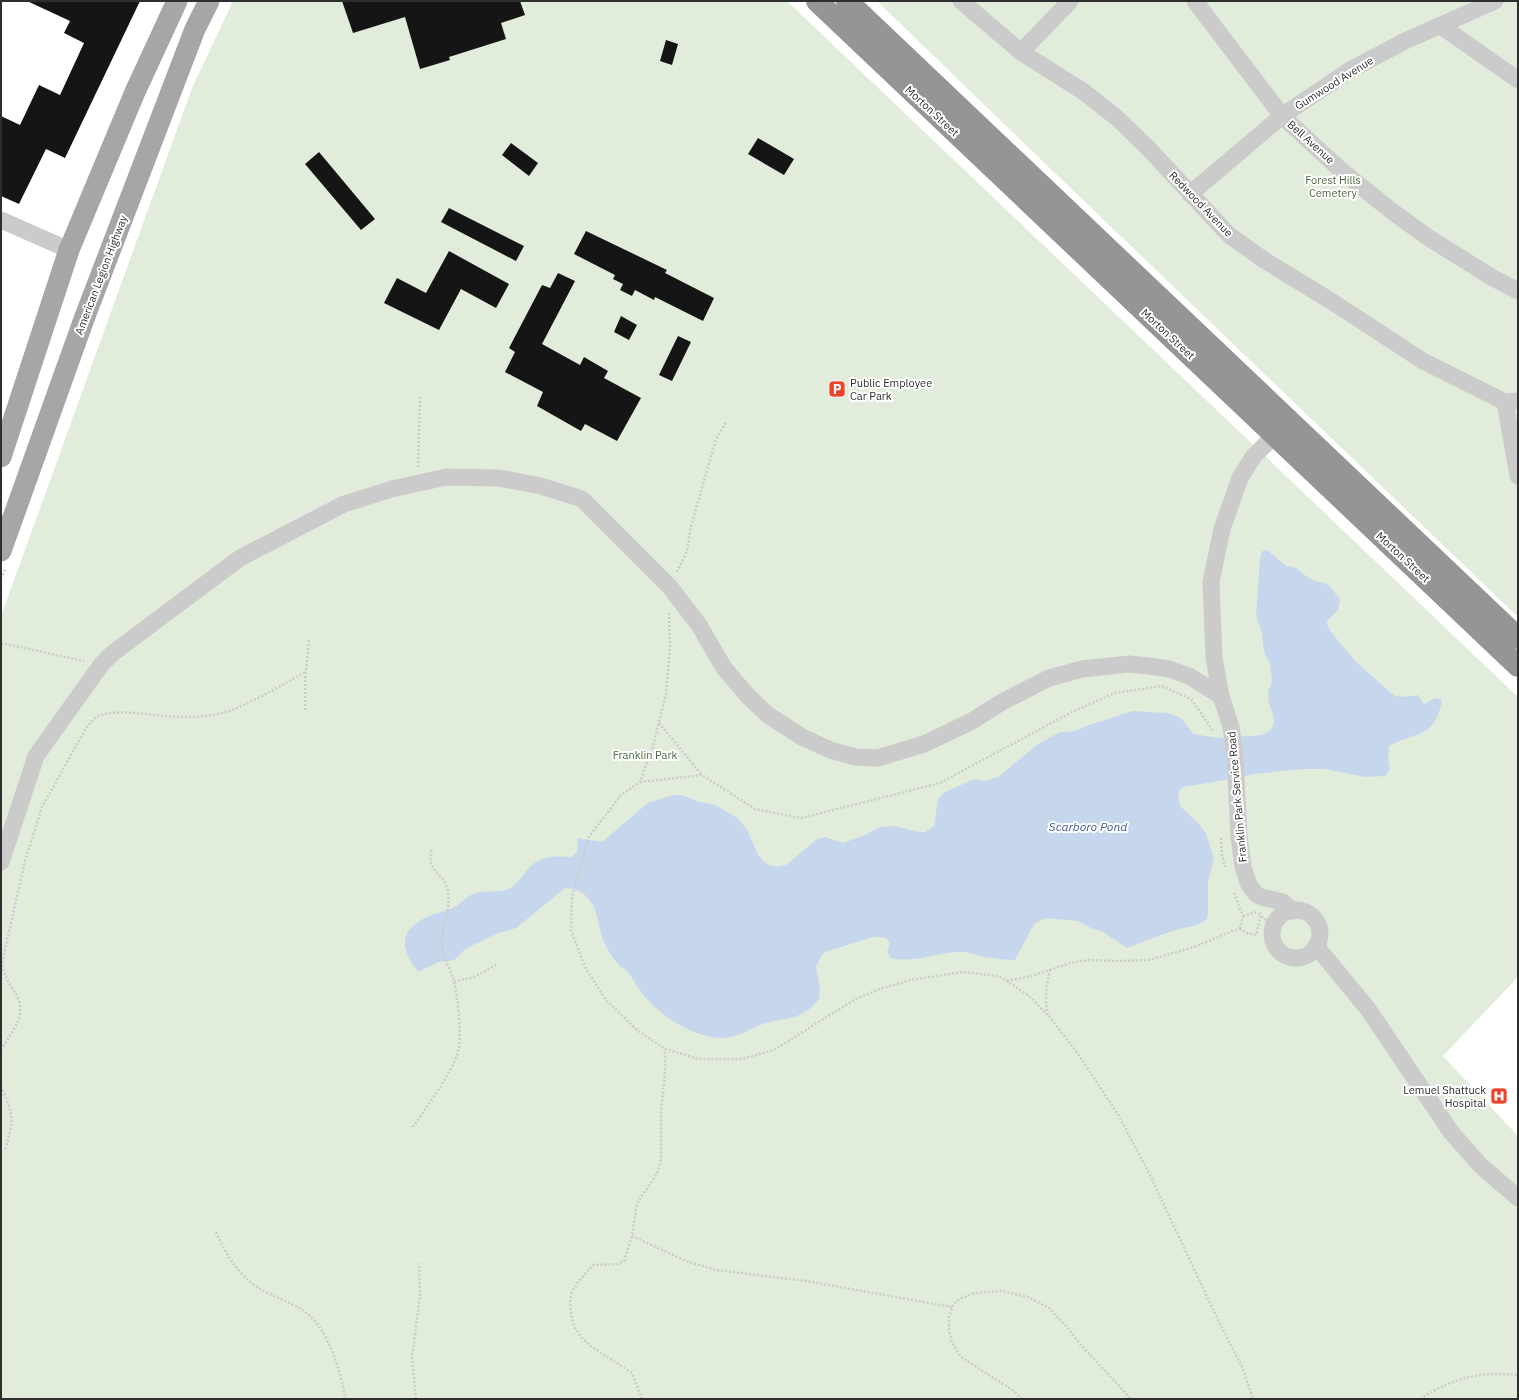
<svg xmlns="http://www.w3.org/2000/svg" width="1519" height="1400" font-family="'IBM Plex Sans',sans-serif">
<rect width="100%" height="100%" fill="#fff"/>
<g fill="#e1ecdb">
<path d="M 233,1 L 787,1 L 1518,697 L 1518,977 L 1443,1056 L 1518,1136 L 1518,1399 L 1,1399 L 1,616 L 192,88 Z"/>
<path d="M 877,1 L 1518,1 L 1518,617 L 1035,154 Z"/>
</g>
<path fill="#c6d6ed" d="M 1267,550 L 1286,566 C 1300,566 1301,575 1313,580 C 1318,582 1324,582 1328,585 C 1334,589 1335,595 1340,599 L 1338,610 L 1326,622 L 1331,632 L 1356,662 L 1390,692 L 1395,696 L 1404,697 L 1418,695 L 1424,704 L 1435,698 L 1442,700 C 1435,739 1417,731 1389,746 L 1388,758 L 1390,770 L 1385,776 L 1365,777 L 1325,769 L 1303,769 L 1254,774 L 1232,779 L 1183,787 L 1178,792 L 1180,806 L 1200,825 L 1206,834 L 1214,858 L 1208,881 L 1208,915 L 1206,920 L 1197,925 L 1179,929 L 1158,936 L 1127,948 L 1103,932 L 1091,928 L 1078,921 L 1046,918 L 1034,924 L 1015,960 C 1005,960 995,958 984,957 C 978,955 970,952 963,952 C 938,951 915,964 890,958 L 887,952 L 890,943 L 886,938 L 873,937 L 831,950 L 822,954 L 816,967 L 820,988 L 819,999 C 800,1022 788,1016 763,1024 C 748,1029 741,1037 723,1038 C 697,1039 662,1017 645,997 C 639,990 635,982 630,975 C 628,971 624,969 621,967 C 614,961 609,952 605,944 C 598,930 599,909 587,897 C 581,890 574,889 565,888 L 516,928 L 496,934 L 465,949 L 454,960 L 439,962 L 418,972 C 400,948 398,931 427,917 C 435,913 443,912 451,909 C 459,906 465,897 473,894 C 483,890 496,893 506,890 C 515,887 519,880 524,874 C 538,855 551,856 572,857 L 578,850 L 577,838 L 602,842 L 648,803 L 673,795 L 682,795 L 699,802 L 715,805 L 736,817 L 747,829 L 758,855 L 765,863 L 776,867 L 786,865 L 816,840 L 825,837 L 843,843 L 865,835 L 880,827 L 895,826 L 919,832 L 925,832 L 934,826 L 938,799 L 945,792 L 975,779 L 986,781 L 998,777 L 1038,744 L 1060,732 L 1068,732 L 1078,730 L 1089,725 L 1133,711 L 1166,713 L 1174,715 L 1182,719 L 1193,734 L 1218,738 L 1250,736 L 1261,735 L 1271,730 L 1274,723 L 1273,714 L 1269,704 L 1268,692 L 1272,681 L 1270,664 L 1264,651 L 1261,629 L 1256,615 L 1260,560 L 1262,551 Z"/>
<g fill="#151515">
<path d="M 27,1 L 140,1 L 65,158 L 46,149 L 19,204 L 1,196 L 1,116 L 20,125 L 39,85 L 60,95 L 84,43 L 64,33 L 70,21 Z"/>
<path d="M 342,1 L 520,1 L 525,15 L 501,23 L 506,39 L 449,57 L 450,60 L 420,69 L 405,17 L 353,33 Z"/>
<path d="M 666,40 L 678,44 L 672,65 L 660,61 Z"/>
<path d="M 758,138 L 794,159 L 784,175 L 748,154 Z"/>
<path d="M 511,143 L 538,163 L 529,176 L 502,155 Z"/>
<path d="M 319,152 L 375,219 L 361,230 L 305,164 Z"/>
<path d="M 449,208 L 524,246 L 516,261 L 441,222 Z"/>
<path d="M 586,231 L 667,270 L 665,273 L 714,298 L 703,321 L 655,297 L 654,300 L 635,290 L 632,296 L 620,290 L 623,284 L 613,279 L 615,275 L 574,254 Z"/>
<path d="M 449,251 L 509,284 L 496,308 L 461,289 L 439,330 L 384,303 L 397,278 L 426,293 Z"/>
<path d="M 558,273 L 575,281 L 542,344 L 580,365 L 584,357 L 608,371 L 604,378 L 641,398 L 617,441 L 585,424 L 581,431 L 537,406 L 543,392 L 505,372 L 515,352 L 509,348 L 542,285 L 550,288 Z"/>
<path d="M 621,316 L 637,325 L 629,340 L 614,332 Z"/>
<path d="M 678,336 L 691,342 L 672,381 L 659,375 Z"/>
</g>
<g fill="none" stroke-linecap="round" stroke-linejoin="round">
<g stroke="#cbcbcb" stroke-width="2.5" stroke-dasharray="2 2" stroke-linecap="butt">
<path d="M 418,467 L 420,396"/>
<path d="M 677,572 L 687,551 L 691,526 L 716,439 L 726,422"/>
<path d="M 1,579 L 5,569"/>
<path d="M 669,613 L 670,648 L 666,694 L 653,746 L 640,782 L 621,795 L 588,838 L 572,897 L 571,930 L 585,967 L 606,1000 L 637,1030 L 665,1049 L 699,1059 L 742,1059 L 774,1050 L 854,1000 L 880,989 L 911,980 L 962,972 L 999,976 L 1028,995 L 1049,1016 L 1078,1054 L 1119,1116 L 1149,1173 L 1217,1318 L 1243,1369 L 1253,1399"/>
<path d="M 1,643 L 84,661"/>
<path d="M 305,710 L 305,682 L 309,639"/>
<path d="M 659,723 L 702,775"/>
<path d="M 640,782 L 702,775 L 755,809 L 801,818 L 940,783 L 1072,712 L 1115,693 L 1162,686 L 1191,699 L 1214,732"/>
<path d="M 1221,838 L 1222,856 L 1225,867"/>
<path d="M 1234,893 L 1243,916 L 1240,928"/>
<path d="M 1259,913 L 1263,918 L 1274,925"/>
<path d="M 1243,916 L 1256,912"/>
<path d="M 1240,928 L 1246,933 L 1256,935 L 1261,916"/>
<path d="M 1007,981 L 1032,976 L 1070,963 L 1088,960 L 1117,961 L 1149,960 L 1194,947 L 1240,928"/>
<path d="M 454,982 L 474,977 L 498,964"/>
<path d="M 1048,1015 C 1044,999 1046,984 1051,968"/>
<path d="M 1,1050 C 12,1030 30,1015 14,991 C 7,979 5,978 2,963 L 25,861 L 42,807 L 86,728 C 90,724 93,718 99,716 C 118,707 164,718 187,717 C 200,717 217,715 229,711 C 256,701 280,686 305,672"/>
<path d="M 1,1086 C 13,1114 15,1119 5,1149"/>
<path d="M 413,1127 C 426,1108 452,1073 458,1052 C 462,1036 458,998 454,982 C 451,969 443,958 442,944 C 440,927 451,911 448,893 C 446,871 425,876 432,848"/>
<path d="M 216,1232 C 227,1257 242,1281 268,1293 C 283,1301 297,1304 310,1316 C 329,1333 342,1374 345,1399"/>
<path d="M 632,1236 L 686,1261 L 716,1270 L 806,1281 L 952,1307"/>
<path d="M 416,1399 L 412,1357 L 420,1296 L 419,1263"/>
<path d="M 642,1399 L 632,1373 L 592,1347 L 581,1337 L 575,1328 L 572,1319 L 570,1303 L 571,1294 L 578,1282 L 593,1265 L 618,1264 L 624,1261 L 632,1236 L 637,1203 L 657,1174 L 661,1160 L 661,1112 L 665,1072 L 665,1049"/>
<path d="M 1022,1399 L 1014,1391 L 961,1357 L 953,1344 L 949,1331 L 949,1317 L 952,1307 L 959,1299 L 975,1293 L 1001,1291 L 1028,1297 L 1049,1308 L 1068,1328 L 1079,1343 L 1131,1399"/>
<path d="M 1420,1399 C 1453,1378 1479,1371 1518,1375"/>
</g>
<g stroke="#cbcbcb" stroke-width="17">
<path d="M 961,1 L 1021,52 L 1084,92 L 1117,118 L 1149,149 L 1229,235 L 1264,260 L 1331,301 L 1423,361 L 1505,402 L 1518,401"/>
<path d="M 1195,1 L 1282,116 L 1343,172 L 1393,212 L 1429,238 L 1493,278 L 1518,291"/>
<path d="M 1441,26 L 1518,80"/>
<path d="M 1021,52 L 1070,1"/>
<path d="M 1190,194 L 1282,116 L 1350,70 L 1405,41 L 1495,1"/>
<path d="M 1,220 L 69,250"/>
<path d="M 1505,402 L 1518,476"/>
<path d="M 1275,435 L 1253,457 L 1240,478 L 1222,529 L 1211,582 L 1214,658 L 1221,696 L 1231,727 L 1235,756 L 1239,837 L 1243,867 L 1249,885 L 1256,894 L 1261,897 L 1283,902 L 1293,911"/>
<path d="M 1,862 L 36,756 L 101,665 L 113,653 L 240,558 L 344,504 L 392,489 L 446,477 L 499,478 L 541,486 L 582,499 L 669,586 L 699,625 L 724,668 L 747,695 L 768,715 L 802,737 L 830,750 L 856,757 L 878,758 L 924,744 L 972,721 L 1002,702 L 1049,678 L 1082,669 L 1129,664 L 1149,666 L 1169,669 L 1189,676 L 1221,696"/>
<circle cx="1296" cy="934" r="24"/>
<path d="M 1316,946 L 1368,1009 L 1451,1132 L 1480,1165 L 1518,1198"/>
</g>
<g stroke="#a6a6a6" stroke-width="21">
<path d="M 1,457 L 69,250 L 135,92 L 177,1"/>
<path d="M 1,551 L 84,319 L 195,29 L 209,1"/>
</g>
<g stroke="#959595" stroke-width="22">
<path d="M 817,1 L 1518,666"/>
<path d="M 847,1 L 1518,638"/>
</g>
</g>
<defs>
<g id="parking-square" transform="scale(0.9)"><rect x="-9" y="-9" width="18" height="18" rx="4" fill="#eb442a" stroke="#fff"/><path d="M-3.5-5.5H1a3.5 3.5 0 0 1 0 7H-1V5.5H-3.5ZM-1-3.4V-.6H.8a1.4 1.4 0 0 0 0-2.8Z" fill="#fff"/></g>
<g id="hospital-square" transform="scale(0.9)"><rect x="-9" y="-9" width="18" height="18" rx="4" fill="#eb442a" stroke="#fff"/><path d="M-5-5h3v3.5h4V-5h3V5h-3V1.5h-4V5h-3Z" fill="#fff"/></g>
</defs>
<g fill-rule="evenodd">
<use href="#parking-square" x="837" y="389"/>
<use href="#hospital-square" x="1499" y="1096"/>
</g>
<g text-anchor="middle" dominant-baseline="central" stroke-width="4" stroke-linejoin="round" paint-order="stroke">
<g font-size="11" fill="#2e2e2e" stroke="#fff">
<text transform="translate(1334 83) rotate(-32)">Gumwood Avenue</text>
<text transform="translate(932 111) rotate(43)">Morton Street</text>
<text transform="translate(1311 142) rotate(42)">Bell Avenue</text>
<text transform="translate(1201 204) rotate(46)">Redwood Avenue</text>
<text transform="translate(101 275) rotate(-69)">American Legion Highway</text>
<text transform="translate(1168 334) rotate(43)">Morton Street</text>
<text transform="translate(1403 557) rotate(43)">Morton Street</text>
<text transform="translate(1237 797) rotate(-95)">Franklin Park Service Road</text>
</g>
<g font-size="11" fill="#476b3a" stroke="#fff">
<text x="1333" y="180">Forest Hills<tspan x="1333" dy="13">Cemetery</tspan></text>
<text x="645" y="755">Franklin Park</text>
</g>
<g font-size="11" fill="#2e2e2e" stroke="#fff" text-anchor="start">
<text x="850" y="383">Public Employee<tspan x="850" dy="13">Car Park</tspan></text>
<text x="1486" y="1090" text-anchor="end">Lemuel Shattuck<tspan x="1486" dy="13">Hospital</tspan></text>
</g>
<g font-size="12" font-style="italic" fill="#395e93" stroke="#fff">
<text x="1088" y="826">Scarboro Pond</text>
</g>
</g>
<rect width="1519" height="1400" fill="none" stroke="#2e2e2e" stroke-width="4"/>
</svg>
